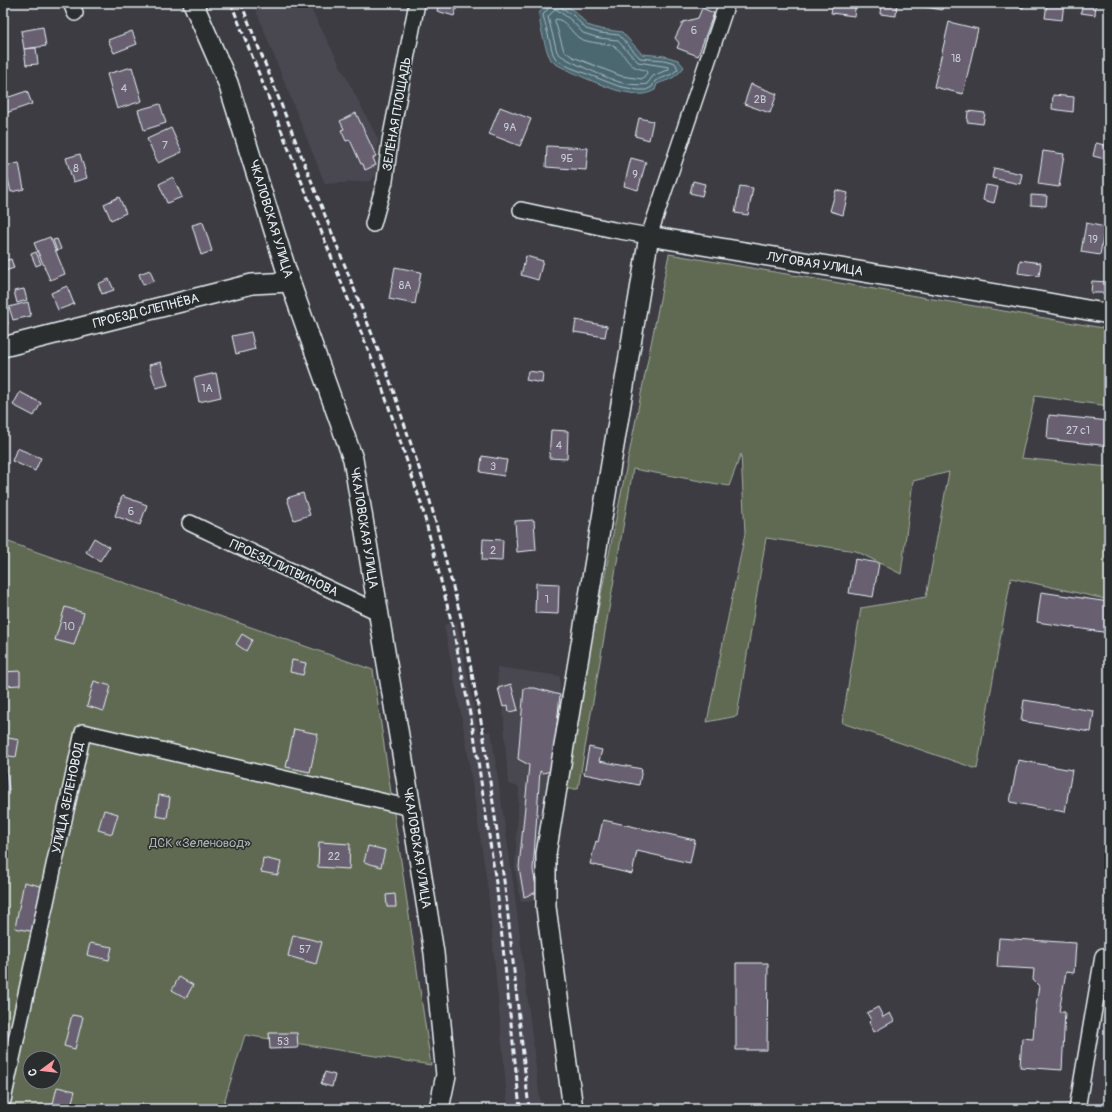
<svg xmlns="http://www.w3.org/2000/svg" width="1112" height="1112" font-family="Pangolin,sans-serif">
<rect width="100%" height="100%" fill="#3d3c42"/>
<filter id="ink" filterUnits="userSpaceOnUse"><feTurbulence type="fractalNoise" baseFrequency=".025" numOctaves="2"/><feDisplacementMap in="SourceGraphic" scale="8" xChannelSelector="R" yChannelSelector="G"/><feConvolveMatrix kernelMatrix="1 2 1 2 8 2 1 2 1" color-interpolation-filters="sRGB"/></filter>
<g filter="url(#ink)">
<g fill="#4a4750">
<path d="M 253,3 L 308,3 L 378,139 L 376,174 L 371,181 L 325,184 Z"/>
<path d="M 457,622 L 479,733 L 491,731 L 514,888 L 541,1109 L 508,1109 L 488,890 L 465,736 L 444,625 Z"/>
<path d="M 497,667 L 560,676 L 560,695 L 552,771 L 544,900 L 521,902 L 515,869 L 519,787 L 508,784 L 503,707 L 498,688 Z"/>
</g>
<g fill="#616b52" stroke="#a4aea5" fill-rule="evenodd">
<path d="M 669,254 L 1109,329 L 1109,406 L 1035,396 L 1021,458 L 1109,467 L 1109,600 L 1011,578 L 977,769 L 842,723 L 861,608 L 926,597 L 949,472 L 913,481 L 901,574 L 856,551 L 766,538 L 737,716 L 707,722 L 745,533 L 741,454 L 729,486 L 633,469 L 578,789 L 562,789 Z"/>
<path d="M 3,540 L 373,670 L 431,1065 L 245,1035 L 222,1109 L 3,1109 ZM 30,1058 L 54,1058 L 54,1082 L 30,1082 Z"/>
</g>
<path fill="#4c6871" stroke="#8a9fa7" d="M 548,3 L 562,3 L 577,13 L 587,25 L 600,29 L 622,32 L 642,54 L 665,56 L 678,60 L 684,67 C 675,79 670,79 657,84 L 655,90 C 649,93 644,95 637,94 C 631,93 622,92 616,90 C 606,87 556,67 551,60 C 546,52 539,23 539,13 Z"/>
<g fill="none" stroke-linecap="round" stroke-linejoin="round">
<g stroke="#aabac2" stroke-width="1">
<path d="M 551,3 L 550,6 L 543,15 L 553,54 L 556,59 L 569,67 L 618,86 L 638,90 L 646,90 L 652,87 L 655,81 L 672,74 L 678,69 L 675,63 L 664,60 L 640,58 L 619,35 L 600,33 L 586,29 L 574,16 L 562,8 L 560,3"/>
<path d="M 556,9 L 571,20 L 583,33 L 599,38 L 617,40 L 638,62 L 669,67 L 669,69 L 653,76 L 647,84 C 639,86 627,84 619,82 C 610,79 561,59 557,52 L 548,17 Z"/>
<path d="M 556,19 C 566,20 571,32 579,38 C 589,44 610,43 615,47 C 629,57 625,67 646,70 L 647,73 L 642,79 L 621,76 L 573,57 L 564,51 L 555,21 Z"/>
</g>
</g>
<g fill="#686070" stroke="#e8f1f8">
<path d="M 439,3 L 458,3 L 454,16 L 437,11 Z"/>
<path d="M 833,3 L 856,3 L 854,16 L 831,13 Z"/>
<path d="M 881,3 L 897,3 L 896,16 L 880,14 Z"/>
<path d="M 922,3 L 943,3 L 942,10 L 921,6 Z"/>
<path d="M 1001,3 L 1024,3 L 1023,8 Z"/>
<path d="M 1047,3 L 1064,3 L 1062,20 L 1045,18 Z"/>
<path d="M 1082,3 L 1096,3 L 1095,15 L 1081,13 Z"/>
<path d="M 702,8 L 714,13 L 698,56 L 677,48 L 679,43 L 675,38 L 683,22 L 698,18 Z"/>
<path d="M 949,22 L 978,29 L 963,94 L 934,87 Z"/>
<path d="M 43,27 L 46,46 L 24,49 L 21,31 Z"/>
<path d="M 132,31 L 137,44 L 114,53 L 108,40 Z"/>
<path d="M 36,48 L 38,64 L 26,65 L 24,49 Z"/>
<path d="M 132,67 L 142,101 L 117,109 L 107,74 Z"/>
<path d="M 751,84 L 777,94 L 770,113 L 744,104 Z"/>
<path d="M 27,91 L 32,104 L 6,113 L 3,99 Z"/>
<path d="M 1053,95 L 1074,97 L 1073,112 L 1052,109 Z"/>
<path d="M 160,104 L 166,123 L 144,130 L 138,110 Z"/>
<path d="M 500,107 L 531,119 L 520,146 L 489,134 Z"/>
<path d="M 968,111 L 985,113 L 983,124 L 967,122 Z"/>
<path d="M 356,113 L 376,156 L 373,158 L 376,165 L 365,170 L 363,164 L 361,164 L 350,140 L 346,141 L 341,130 L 344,129 L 340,121 Z"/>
<path d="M 639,118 L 653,121 L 649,140 L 635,136 Z"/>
<path d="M 171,128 L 182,152 L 158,163 L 147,139 Z"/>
<path d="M 1096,143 L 1109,146 L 1109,160 L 1093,156 Z"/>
<path d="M 547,146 L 588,148 L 586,170 L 546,167 Z"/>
<path d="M 1043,151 L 1064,154 L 1059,187 L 1038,184 Z"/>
<path d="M 80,154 L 87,178 L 73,182 L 66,158 Z"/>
<path d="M 631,158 L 646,162 L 638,190 L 624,186 Z"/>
<path d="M 19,163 L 24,189 L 11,192 L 5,166 Z"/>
<path d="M 994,168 L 1022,174 L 1020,184 L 992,178 Z"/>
<path d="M 173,177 L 182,197 L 167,203 L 159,184 Z"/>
<path d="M 693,181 L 705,184 L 702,196 L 690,193 Z"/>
<path d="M 986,185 L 998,187 L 994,203 L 983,200 Z"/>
<path d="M 740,186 L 753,188 L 748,215 L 735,213 Z"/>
<path d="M 836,190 L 848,193 L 843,215 L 830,211 Z"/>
<path d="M 1031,195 L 1047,196 L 1046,206 L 1031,205 Z"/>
<path d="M 119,197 L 126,213 L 111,220 L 104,204 Z"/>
<path d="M 203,222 L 212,251 L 201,255 L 192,225 Z"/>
<path d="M 1086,223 L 1105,227 L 1100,255 L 1081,252 Z"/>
<path d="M 50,237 L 65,274 L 50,280 L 34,243 Z"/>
<path d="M 57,239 L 61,249 L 57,251 L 53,240 Z"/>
<path d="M 36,252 L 41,264 L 36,266 L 31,254 Z"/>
<path d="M 526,256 L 543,261 L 538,280 L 521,275 Z"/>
<path d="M 11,259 L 14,268 L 5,271 L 3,261 Z"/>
<path d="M 1020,260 L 1041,263 L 1039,276 L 1018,273 Z"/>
<path d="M 395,267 L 421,272 L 415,304 L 389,299 Z"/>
<path d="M 150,270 L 154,281 L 143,285 L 139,274 Z"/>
<path d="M 109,279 L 114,290 L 102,294 L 98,284 Z"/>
<path d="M 1092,281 L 1107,282 L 1107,293 L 1091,293 Z"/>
<path d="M 67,286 L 74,304 L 58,310 L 51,293 Z"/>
<path d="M 24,289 L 27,300 L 17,303 L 14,291 Z"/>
<path d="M 28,302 L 31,316 L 13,320 L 9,307 Z"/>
<path d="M 3,305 L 8,324 L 3,325 Z"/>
<path d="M 576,320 L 607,326 L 605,337 L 574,332 Z"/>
<path d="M 251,332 L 255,349 L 236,354 L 232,336 Z"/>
<path d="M 161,362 L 168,385 L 156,388 L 149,365 Z"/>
<path d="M 528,371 L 543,373 L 542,383 L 526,380 Z"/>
<path d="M 216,373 L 221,397 L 199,402 L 194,378 Z"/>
<path d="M 20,392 L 41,403 L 34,416 L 13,405 Z"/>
<path d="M 1049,415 L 1109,421 L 1109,446 L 1047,439 Z"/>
<path d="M 551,430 L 568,431 L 567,459 L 549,458 Z"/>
<path d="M 17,448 L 41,458 L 35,471 L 12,461 Z"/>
<path d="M 482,456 L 507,460 L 504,476 L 480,472 Z"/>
<path d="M 303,493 L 310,515 L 294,520 L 287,498 Z"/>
<path d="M 122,496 L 147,505 L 140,525 L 115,516 Z"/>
<path d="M 534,520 L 536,550 L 517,552 L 515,521 Z"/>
<path d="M 94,538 L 109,547 L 100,561 L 86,552 Z"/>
<path d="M 483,539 L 503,540 L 502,561 L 482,560 Z"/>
<path d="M 855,559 L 879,563 L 873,597 L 849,593 Z"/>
<path d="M 536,583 L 559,584 L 558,614 L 535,613 Z"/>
<path d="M 1041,592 L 1109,602 L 1109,633 L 1037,622 Z"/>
<path d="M 65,607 L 84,613 L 74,645 L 55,640 Z"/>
<path d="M 242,634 L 252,640 L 246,651 L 236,644 Z"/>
<path d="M 292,660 L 306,663 L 303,675 L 290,672 Z"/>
<path d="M 20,671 L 20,685 L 3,686 L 3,672 Z"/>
<path d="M 94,681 L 111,686 L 104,711 L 87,706 Z"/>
<path d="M 511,684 L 518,710 L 509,712 L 508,705 L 503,707 L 498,688 Z"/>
<path d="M 524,688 L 535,688 L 560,695 L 552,771 L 543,773 L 540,771 L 533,870 L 537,892 L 524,897 L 519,867 L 529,765 L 518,759 Z"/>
<path d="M 1024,700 L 1094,711 L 1091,732 L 1021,721 Z"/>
<path d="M 294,729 L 318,734 L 310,772 L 286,767 Z"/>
<path d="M 3,737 L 19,740 L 16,757 L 3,755 Z"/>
<path d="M 589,747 L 602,750 L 599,761 L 642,769 L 639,785 L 584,774 Z"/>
<path d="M 1018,760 L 1072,770 L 1065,812 L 1010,802 Z"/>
<path d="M 6,769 L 9,790 L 3,791 L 3,770 Z"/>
<path d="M 159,795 L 170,797 L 167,818 L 156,816 Z"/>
<path d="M 104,810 L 118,814 L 112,834 L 98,830 Z"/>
<path d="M 603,820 L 695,840 L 690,863 L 637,851 L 632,874 L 590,864 L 596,841 L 598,842 Z"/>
<path d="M 319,842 L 350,844 L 349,869 L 318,867 Z"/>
<path d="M 368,846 L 385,850 L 381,867 L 364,862 Z"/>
<path d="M 263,858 L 281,862 L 278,875 L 261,872 Z"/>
<path d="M 24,882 L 44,887 L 35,932 L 15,928 Z"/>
<path d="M 395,894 L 396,907 L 387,907 L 386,895 Z"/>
<path d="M 293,935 L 322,942 L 316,964 L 288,956 Z"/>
<path d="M 999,938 L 1076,943 L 1074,973 L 1066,972 L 1059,1012 L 1065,1012 L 1062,1070 L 1020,1067 L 1022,1038 L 1033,1039 L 1035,1013 L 1039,986 L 1033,980 L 1034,969 L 997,967 Z"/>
<path d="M 90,943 L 112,947 L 109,960 L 87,955 Z"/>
<path d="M 736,963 L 768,963 L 767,1050 L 736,1050 Z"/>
<path d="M 179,977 L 193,985 L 186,998 L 172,990 Z"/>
<path d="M 878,1007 L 883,1017 L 890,1013 L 894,1021 L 874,1032 L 869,1022 L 871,1020 L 867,1013 Z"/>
<path d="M 72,1015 L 83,1017 L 75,1049 L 64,1046 Z"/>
<path d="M 269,1033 L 297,1033 L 298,1048 L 270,1049 Z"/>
<path d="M 1107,1040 L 1109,1040 L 1109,1061 L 1105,1061 Z"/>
<path d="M 325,1072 L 335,1075 L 332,1087 L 321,1084 Z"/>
<path d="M 57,1087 L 75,1091 L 70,1109 L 52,1108 Z"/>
<path d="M 805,1104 L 806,1109 L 779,1109 Z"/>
</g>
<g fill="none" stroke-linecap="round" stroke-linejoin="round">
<g stroke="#e8f1f8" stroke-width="18">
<g id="minor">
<path d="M 71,3 L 75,13"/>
<path d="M 521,210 L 614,230 L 649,236 L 727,3"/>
<path d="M 373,224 L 385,181 L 390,141 L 417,3"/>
<path d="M 190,523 L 378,612"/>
<path d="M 3,1100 L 83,732 L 411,808"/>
<path d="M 1077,1109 L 1103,956"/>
</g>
</g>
<g stroke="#e8f1f8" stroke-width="22">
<g id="tertiary">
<path d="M 193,3 L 228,83 L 290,282 L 353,459 L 411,808 L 434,953 L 446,1075 L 439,1109"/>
<path d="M 3,347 L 252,284 L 290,282"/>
<path d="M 573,1109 L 546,907 L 546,854 L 649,236 L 1049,303 L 1109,314"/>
</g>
</g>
<use href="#minor" stroke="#2a2d2e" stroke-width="15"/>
<use href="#tertiary" stroke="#2a2d2e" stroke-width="19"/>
<g stroke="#e8f1f8" stroke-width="3" stroke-dasharray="6 3" stroke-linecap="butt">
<path d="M 231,3 L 378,375 L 421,503 L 452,624 L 474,734 L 497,890 L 520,1109"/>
<path d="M 241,3 L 387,372 L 430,501 L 462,621 L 483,732 L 505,888 L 529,1109"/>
</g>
</g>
</g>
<g text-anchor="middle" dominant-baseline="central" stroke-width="3" stroke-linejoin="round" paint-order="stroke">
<g font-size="11" fill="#c8cdd6">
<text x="694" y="30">6</text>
<text x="956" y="58">18</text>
<text x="124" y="88">4</text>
<text x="760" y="99">2В</text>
<text x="510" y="127">9А</text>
<text x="165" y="145">7</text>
<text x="567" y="158">9Б</text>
<text x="76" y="168">8</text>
<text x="635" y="174">9</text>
<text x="1093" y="239">19</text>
<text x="405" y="285">8А</text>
<text x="207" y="388">1А</text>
<text x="1078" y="430">27 с1</text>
<text x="559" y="445">4</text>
<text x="493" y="466">3</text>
<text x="131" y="511">6</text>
<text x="493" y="550">2</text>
<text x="547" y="599">1</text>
<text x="69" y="626">10</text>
<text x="334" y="856">22</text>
<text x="305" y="949">57</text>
<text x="283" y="1041">53</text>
</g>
<g font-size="13" fill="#e8f1f8" stroke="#2a2d2e">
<text transform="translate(397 114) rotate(-80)">ЗЕЛЁНАЯ ПЛОЩАДЬ</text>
<text transform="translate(271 219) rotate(73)">ЧКАЛОВСКАЯ УЛИЦА</text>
<text transform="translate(815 264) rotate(9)">ЛУГОВАЯ УЛИЦА</text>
<text transform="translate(146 311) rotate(-14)">ПРОЕЗД СЛЕПНЁВА</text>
<text transform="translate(364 528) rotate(81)">ЧКАЛОВСКАЯ УЛИЦА</text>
<text transform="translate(284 568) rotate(25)">ПРОЕЗД ЛИТВИНОВА</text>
<text transform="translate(68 798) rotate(-78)">УЛИЦА ЗЕЛЕНОВОД</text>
<text transform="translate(417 848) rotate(81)">ЧКАЛОВСКАЯ УЛИЦА</text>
</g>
<g font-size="13" fill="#abb5ad" stroke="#2a2d2e">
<text x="200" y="843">ДСК «Зеленовод»</text>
</g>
</g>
<rect width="1112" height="1112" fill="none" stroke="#2a2d2e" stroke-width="16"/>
<rect x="8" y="8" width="1096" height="1096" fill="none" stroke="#e8f1f8" stroke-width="1.5" filter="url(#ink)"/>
<g transform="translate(42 1070) rotate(255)"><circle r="19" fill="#2a2d2e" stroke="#767b7f"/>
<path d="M0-3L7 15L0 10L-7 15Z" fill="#ff9aa2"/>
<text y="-6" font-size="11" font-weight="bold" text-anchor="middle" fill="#e8f1f8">С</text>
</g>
</svg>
